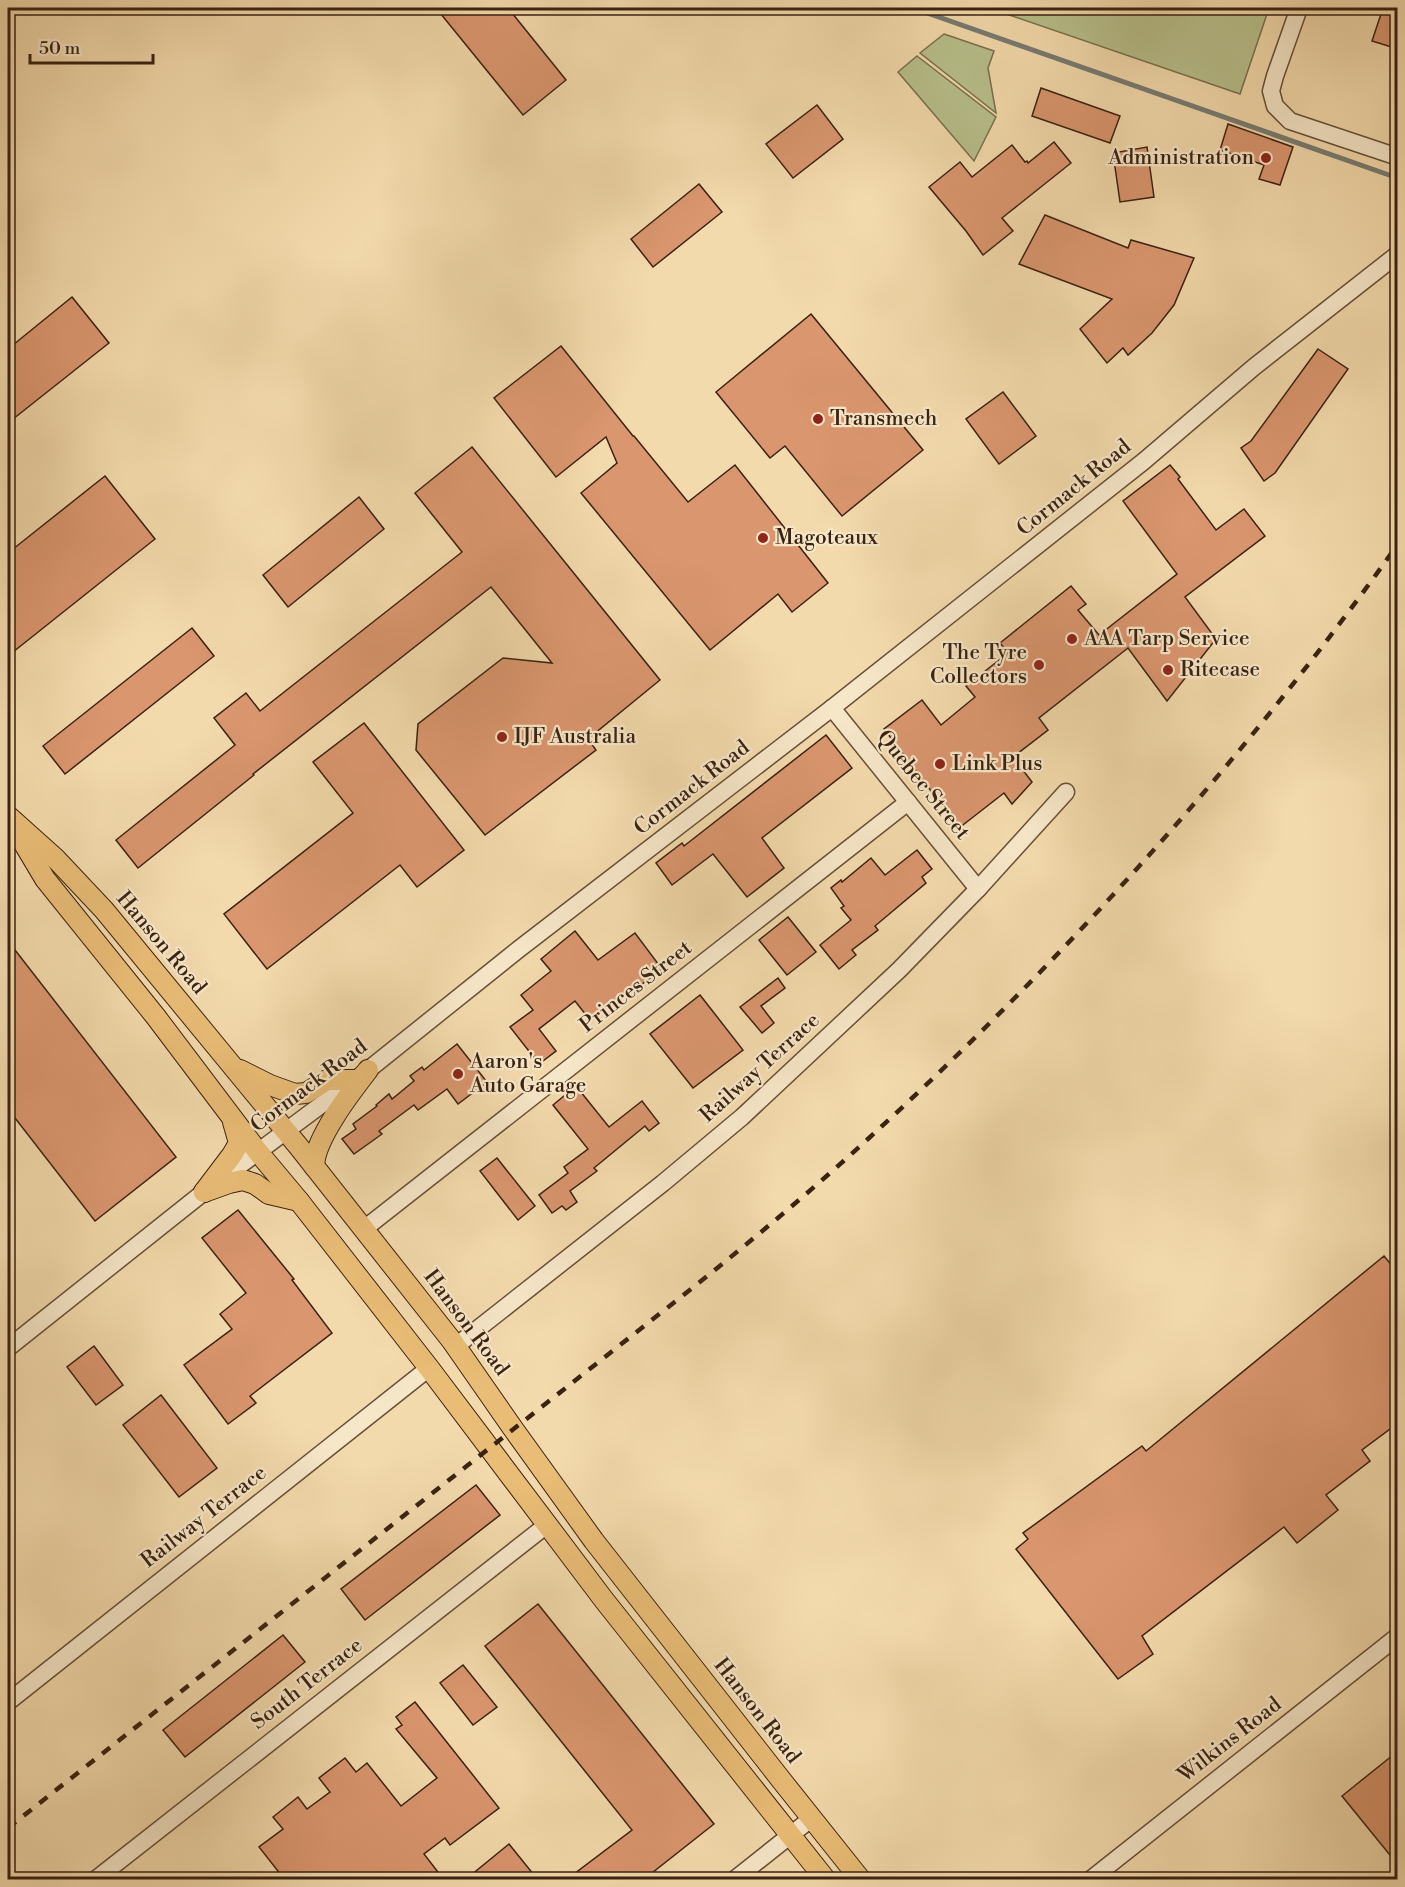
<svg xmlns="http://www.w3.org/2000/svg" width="1405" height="1887" font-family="'Libre Bodoni',serif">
<rect width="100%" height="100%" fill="#f3daac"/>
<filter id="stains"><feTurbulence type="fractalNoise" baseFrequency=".00333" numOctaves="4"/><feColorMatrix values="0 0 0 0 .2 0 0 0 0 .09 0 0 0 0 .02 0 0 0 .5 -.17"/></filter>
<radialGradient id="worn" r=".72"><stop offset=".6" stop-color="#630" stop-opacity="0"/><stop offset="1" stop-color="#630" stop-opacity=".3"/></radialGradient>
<g fill="#b8c08c" stroke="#79714f" stroke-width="1.5">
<path d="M 989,8 L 1269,8 L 1240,94 Z"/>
<path d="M 944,34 L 994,51 L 988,68 L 996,113 L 920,53 Z"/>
<path d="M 917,56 L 996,117 L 974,161 L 898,72 Z"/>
</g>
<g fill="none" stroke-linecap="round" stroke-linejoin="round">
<path stroke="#787c74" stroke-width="5" d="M 913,8 L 1389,175"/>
</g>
<g fill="#da966f" stroke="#3a2212" stroke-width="1.5">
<path d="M 436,8 L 508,8 L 566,80 L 523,115 Z"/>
<path d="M 1383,8 L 1398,8 L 1398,49 L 1372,41 Z"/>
<path d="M 1041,88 L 1120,116 L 1110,143 L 1032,116 Z"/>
<path d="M 817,105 L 843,139 L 793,178 L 766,144 Z"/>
<path d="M 1228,124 L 1293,147 L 1280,185 L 1259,179 L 1264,165 L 1220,150 Z"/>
<path d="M 1054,142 L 1071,163 L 1002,218 L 1013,231 L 983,255 L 966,231 L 929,187 L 960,162 L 972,177 L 1012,145 L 1025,162 L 1027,161 L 1028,163 Z"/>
<path d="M 1147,147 L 1154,197 L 1120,202 L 1113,153 Z"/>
<path d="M 699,184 L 722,212 L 653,267 L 631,239 Z"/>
<path d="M 1045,215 L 1128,248 L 1131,240 L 1194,258 L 1174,305 L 1152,333 L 1128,355 L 1123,348 L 1107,363 L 1080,329 L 1112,299 L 1019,264 Z"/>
<path d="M 72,297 L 109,343 L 8,423 L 8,349 Z"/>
<path d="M 811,314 L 923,450 L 842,516 L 785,446 L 770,458 L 716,392 Z"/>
<path d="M 561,346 L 633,436 L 634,436 L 688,502 L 735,465 L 828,583 L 792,612 L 778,594 L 710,650 L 581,493 L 617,463 L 606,437 L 556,477 L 494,398 Z"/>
<path d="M 1318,349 L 1348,369 L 1275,473 L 1264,481 L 1241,448 L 1251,441 Z"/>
<path d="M 1003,392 L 1036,436 L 999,464 L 966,419 Z"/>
<path d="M 472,447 L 660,680 L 588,739 L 596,750 L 485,835 L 416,750 L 418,724 L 503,658 L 552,663 L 491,587 L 253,774 L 254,775 L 138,868 L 116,840 L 235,745 L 214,718 L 246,693 L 260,711 L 462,552 L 415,493 Z"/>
<path d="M 1170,465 L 1180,477 L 1178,479 L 1216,530 L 1244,509 L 1265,536 L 1185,597 L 1216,639 L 1167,701 L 1128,648 L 1039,718 L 1048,730 L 1013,757 L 1032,782 L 1012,804 L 1004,793 L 959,828 L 884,729 L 922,700 L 941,725 L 975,697 L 966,686 L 1008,653 L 1000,643 L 1071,586 L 1086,604 L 1078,610 L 1099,635 L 1177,574 L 1123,501 Z"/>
<path d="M 105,476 L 155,539 L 8,656 L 8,553 Z"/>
<path d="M 359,497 L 384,529 L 288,607 L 263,575 Z"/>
<path d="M 192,628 L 214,656 L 65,774 L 43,746 Z"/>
<path d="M 364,723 L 464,850 L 417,887 L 400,865 L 267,969 L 224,914 L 353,813 L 313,762 Z"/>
<path d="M 826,735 L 852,768 L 762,838 L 784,868 L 747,897 L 713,854 L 672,885 L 656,863 L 682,843 L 684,846 Z"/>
<path d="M 917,850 L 932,869 L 922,877 L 926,883 L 875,926 L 878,930 L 852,950 L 856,955 L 839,969 L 820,945 L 851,920 L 841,908 L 844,906 L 831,888 L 841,880 L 842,882 L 871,858 L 885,875 Z"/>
<path d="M 788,917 L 816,952 L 787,975 L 759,940 Z"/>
<path d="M 575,931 L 598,960 L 635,933 L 662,969 L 638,987 L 635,984 L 590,1020 L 575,1001 L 539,1029 L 556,1051 L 539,1064 L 510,1027 L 533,1010 L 521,995 L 551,971 L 541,959 Z"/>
<path d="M 8,941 L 176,1157 L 95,1221 L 8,1109 Z"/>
<path d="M 778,978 L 785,988 L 761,1006 L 774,1023 L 762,1033 L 740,1007 Z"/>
<path d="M 700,995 L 743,1050 L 693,1088 L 650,1034 Z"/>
<path d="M 457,1044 L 487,1082 L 458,1104 L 447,1089 L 418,1110 L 414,1105 L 379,1131 L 382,1134 L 354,1154 L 342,1139 L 356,1129 L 353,1124 L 377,1106 L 376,1105 L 389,1094 L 392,1099 L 414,1081 L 410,1076 L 422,1067 L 424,1070 Z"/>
<path d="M 576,1086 L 609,1127 L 642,1101 L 659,1123 L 649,1131 L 645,1126 L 594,1168 L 597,1171 L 570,1191 L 577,1202 L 566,1210 L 562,1206 L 552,1213 L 539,1195 L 568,1173 L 564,1167 L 588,1149 L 553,1105 Z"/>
<path d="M 497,1158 L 535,1206 L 518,1220 L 480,1171 Z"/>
<path d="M 238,1210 L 294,1279 L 292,1280 L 332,1333 L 250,1396 L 256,1403 L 228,1424 L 184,1365 L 232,1329 L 220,1314 L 246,1293 L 202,1238 Z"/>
<path d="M 1384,1256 L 1398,1273 L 1398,1423 L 1362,1450 L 1370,1461 L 1326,1495 L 1338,1510 L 1297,1543 L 1284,1527 L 1142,1636 L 1153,1654 L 1118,1679 L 1016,1549 L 1028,1539 L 1023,1533 L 1142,1446 L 1146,1451 Z"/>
<path d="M 94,1346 L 123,1385 L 96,1405 L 67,1367 Z"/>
<path d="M 161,1395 L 217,1468 L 179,1497 L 123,1425 Z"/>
<path d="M 476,1485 L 500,1515 L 365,1620 L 341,1589 Z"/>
<path d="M 538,1604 L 714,1824 L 643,1880 L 566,1880 L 632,1830 L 485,1646 Z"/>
<path d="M 283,1635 L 305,1662 L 185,1757 L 163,1730 Z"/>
<path d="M 463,1665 L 497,1707 L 473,1725 L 440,1683 Z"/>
<path d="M 415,1702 L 499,1808 L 450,1845 L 445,1838 L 424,1854 L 444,1880 L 285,1880 L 259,1847 L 283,1829 L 273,1817 L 298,1797 L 307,1809 L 330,1792 L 319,1778 L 345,1758 L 356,1772 L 367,1763 L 401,1806 L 437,1778 L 396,1729 L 402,1725 L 396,1717 Z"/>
<path d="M 1398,1751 L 1398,1865 L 1342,1796 Z"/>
<path d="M 509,1844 L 538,1880 L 465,1880 Z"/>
</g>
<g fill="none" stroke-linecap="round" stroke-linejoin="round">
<g stroke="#685038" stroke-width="19">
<g id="minor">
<path d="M 1299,8 L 1275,76 L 1271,91 L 1275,106 L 1290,121 L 1398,157"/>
<path d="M 832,708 L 978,889"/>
<path d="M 364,1229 L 908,802"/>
<path d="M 456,1346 L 663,1183 L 742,1117 L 899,970 L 978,889 L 1066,792"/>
<path d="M 8,1348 L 204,1192 L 368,1070 L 519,949 L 832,708 L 1144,461 L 1254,367 L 1398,254"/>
<path d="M 8,1702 L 429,1368"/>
<path d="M 95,1880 L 548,1524"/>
<path d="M 734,1880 L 812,1818"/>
<path d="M 1090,1880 L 1398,1636"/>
</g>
</g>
<g stroke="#3a2212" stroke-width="22">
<g id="major">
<path d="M 8,816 L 56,859 L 104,910 L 299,1147 L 452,1341 L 514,1430 L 594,1541 L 782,1781 L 861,1880"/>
<path d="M 17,832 L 45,879 L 156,1017 L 258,1152 L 299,1201 L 429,1368 L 604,1600 L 826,1880"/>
<path d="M 240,1070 L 270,1085 L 295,1094 L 306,1093 L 327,1080 L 355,1080"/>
<path d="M 314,1166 C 315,1138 351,1092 368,1070"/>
<path d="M 204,1192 L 229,1183 L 243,1180 L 255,1184 L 269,1194 L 299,1201"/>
<path d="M 204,1192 L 232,1155 L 239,1143 L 233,1122"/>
</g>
</g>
<use href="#minor" stroke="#f7e7c9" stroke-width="16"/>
<use href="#major" stroke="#eabd76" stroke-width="20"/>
<path stroke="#3a2212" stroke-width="4.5" stroke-dasharray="10 10" stroke-linecap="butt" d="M 8,1828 L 686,1293 C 749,1243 810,1192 869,1138 C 1063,961 1246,758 1398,544"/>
</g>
<g fill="#8f2418" stroke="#f7e7c9" stroke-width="2">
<circle cx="1266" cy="158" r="6"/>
<circle cx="818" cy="419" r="6"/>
<circle cx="763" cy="538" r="6"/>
<circle cx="1072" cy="639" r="6"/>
<circle cx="1039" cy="665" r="6"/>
<circle cx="1168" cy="670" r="6"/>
<circle cx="502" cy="737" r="6"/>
<circle cx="940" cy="764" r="6"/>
<circle cx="458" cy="1074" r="6"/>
</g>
<g text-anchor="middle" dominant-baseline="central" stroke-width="4.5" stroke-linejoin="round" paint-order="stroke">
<g font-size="21" fill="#3a2212" stroke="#f7e7c9" text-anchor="start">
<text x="1254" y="158" text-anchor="end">Administration</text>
<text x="830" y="419">Transmech</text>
<text x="775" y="538">Magoteaux</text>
<text x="1084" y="639">AAA Tarp Service</text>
<text x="1027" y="653" text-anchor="end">The Tyre<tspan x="1027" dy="24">Collectors</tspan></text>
<text x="1180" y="670">Ritecase</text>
<text x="514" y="737">IJF Australia</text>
<text x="952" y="764">Link Plus</text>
<text x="470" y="1062">Aaron's<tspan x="470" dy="24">Auto Garage</tspan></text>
</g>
<g font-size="21" fill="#3a2212" stroke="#f7e7c9">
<text transform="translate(1074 488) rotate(-39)">Cormack Road</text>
<text transform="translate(923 785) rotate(51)">Quebec Street</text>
<text transform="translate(692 788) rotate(-38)">Cormack Road</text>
<text transform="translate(161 943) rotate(50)">Hanson Road</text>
<text transform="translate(636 987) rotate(-38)">Princes Street</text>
<text transform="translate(760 1068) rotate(-42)">Railway Terrace</text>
<text transform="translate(309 1086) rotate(-37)">Cormack Road</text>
<text transform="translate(466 1323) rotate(53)">Hanson Road</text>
<text transform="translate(204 1517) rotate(-38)">Railway Terrace</text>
<text transform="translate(307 1684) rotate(-38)">South Terrace</text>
<text transform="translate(757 1711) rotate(52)">Hanson Road</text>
<text transform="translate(1230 1740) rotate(-38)">Wilkins Road</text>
</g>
</g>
<rect width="1405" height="1887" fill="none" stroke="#f3daac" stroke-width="30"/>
<rect x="9" y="9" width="1387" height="1869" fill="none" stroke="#3a2212" stroke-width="3"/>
<rect x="15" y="15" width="1375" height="1857" fill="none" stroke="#3a2212" stroke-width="1.5"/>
<path d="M30 54v9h123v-9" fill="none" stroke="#3a2212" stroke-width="3"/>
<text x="39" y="54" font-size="18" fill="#3a2212" stroke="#f7e7c9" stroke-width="4.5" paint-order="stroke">50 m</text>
<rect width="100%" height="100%" filter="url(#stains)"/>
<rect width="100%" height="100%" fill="url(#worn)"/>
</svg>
